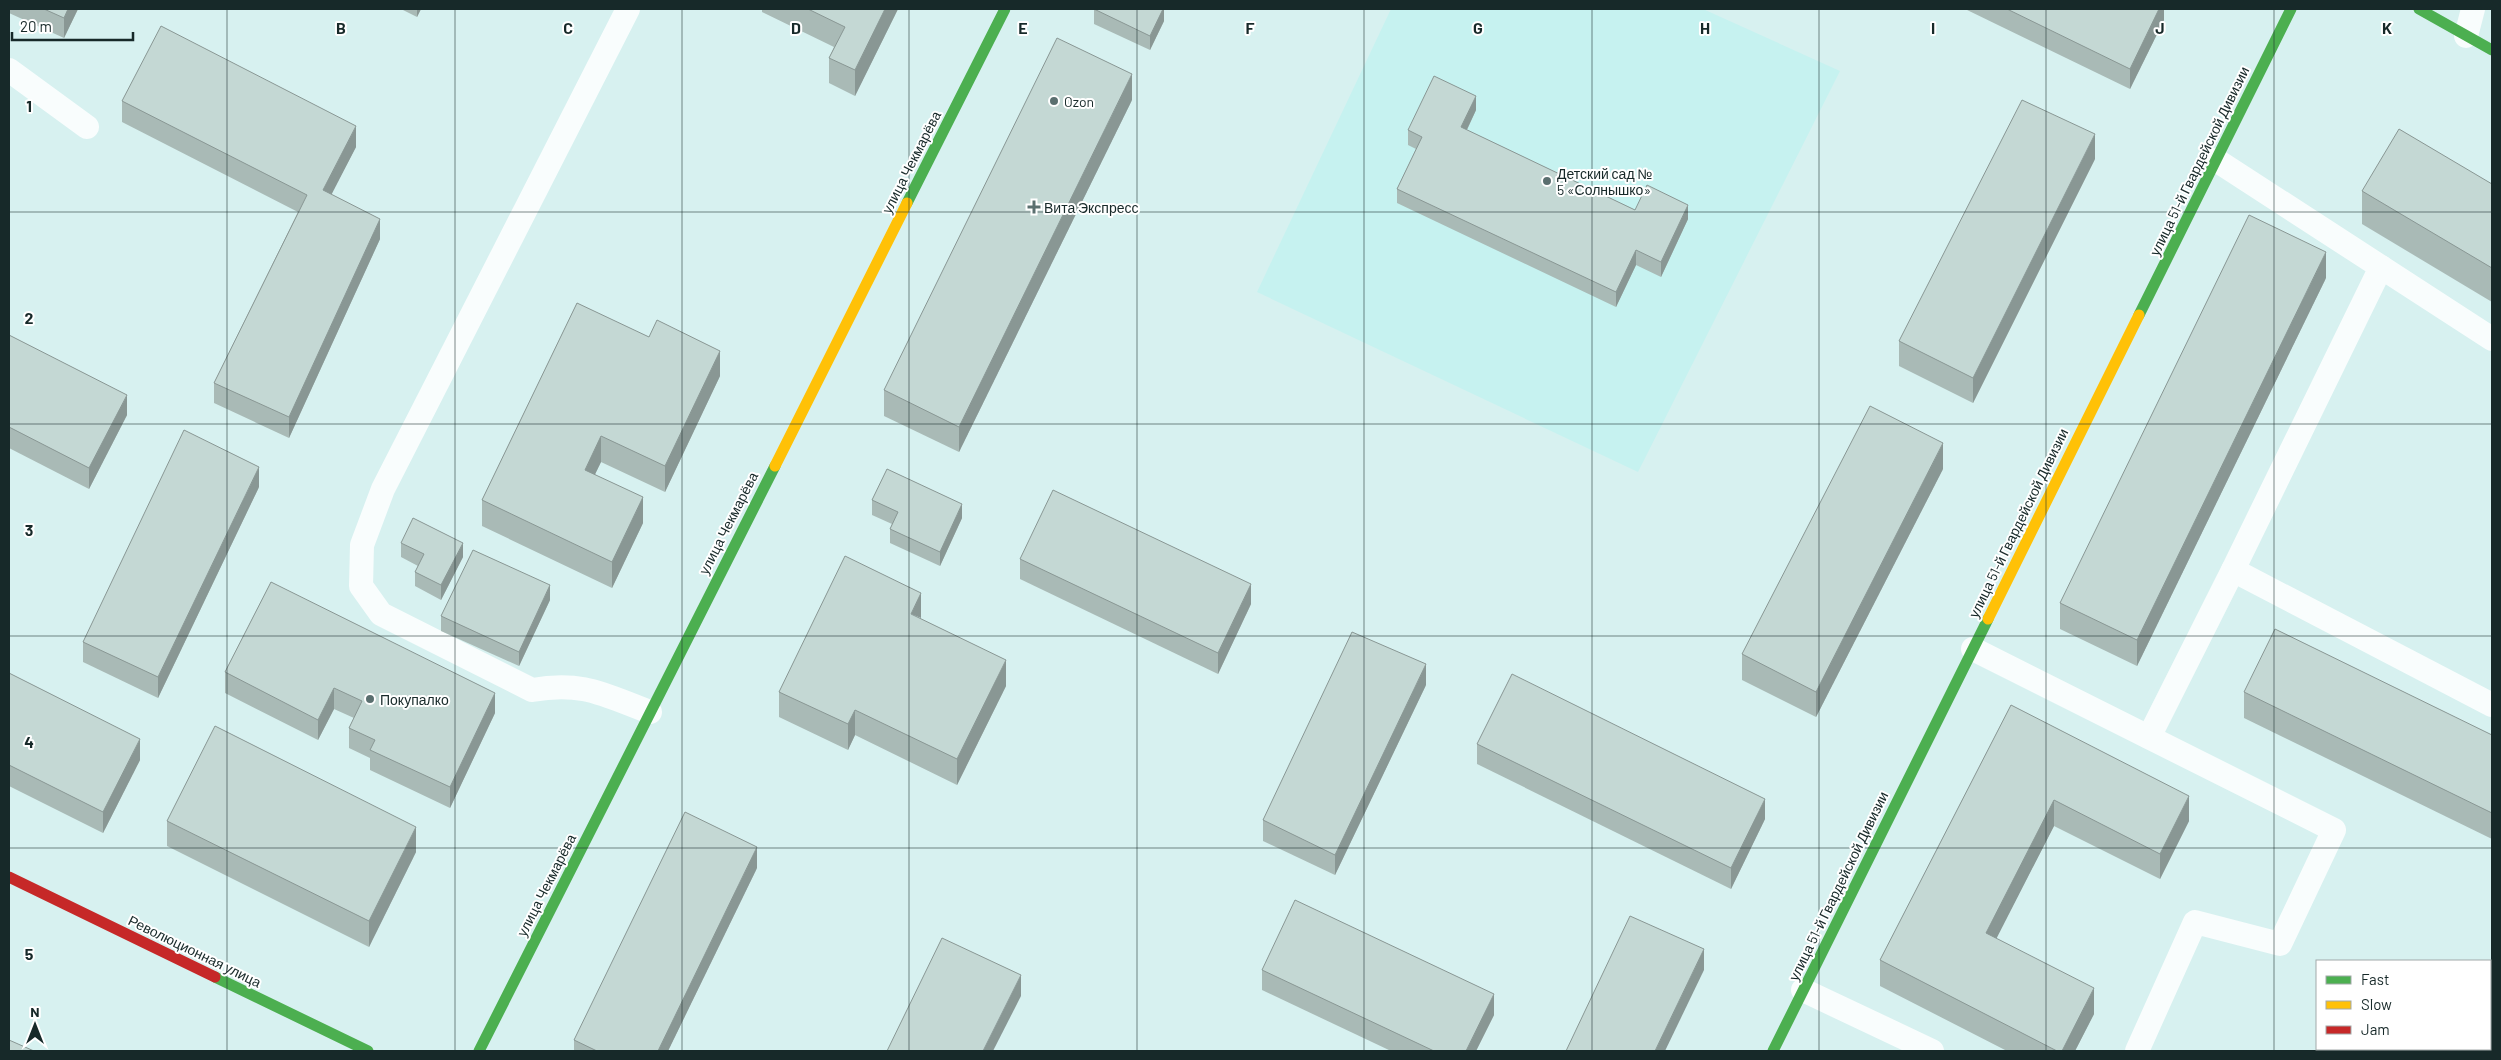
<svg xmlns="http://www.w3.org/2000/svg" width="2501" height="1060" font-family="Barlow,sans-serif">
<rect width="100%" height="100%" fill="#d7f1f0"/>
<path fill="#c6f2f0" d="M 1391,9 L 1703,9 L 1840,71 L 1638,472 L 1257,292 Z"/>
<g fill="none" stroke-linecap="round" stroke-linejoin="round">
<g stroke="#f9fdfd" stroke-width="24">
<path d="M 628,9 L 383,489 L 362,545 L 361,586 L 381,614 L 532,690 C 583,681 604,695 650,712"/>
<path d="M 2466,36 L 2473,9"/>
<path d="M 9,70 L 87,127"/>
<path d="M 2216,160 L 2492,339"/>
<path d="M 2381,267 L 2233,570 L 2492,705"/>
<path d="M 1973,649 L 2334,830 L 2280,944 L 2195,922 L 2137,1051"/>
<path d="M 2149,737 L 2233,570"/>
<path d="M 1803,990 L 1932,1051"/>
</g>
<g stroke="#4caf50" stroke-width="11">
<path d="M 2419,9 L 2492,50"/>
<path d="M 907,203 L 1005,9"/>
<path d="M 2139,315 L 2291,9"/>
<path d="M 215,977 L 368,1051"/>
<path d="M 479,1051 L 775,466"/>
<path d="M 1773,1051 L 1988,619"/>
</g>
<g stroke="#ffc107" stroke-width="11">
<path d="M 775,466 L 907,203"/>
<path d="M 1988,619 L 2139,315"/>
</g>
<path stroke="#c62828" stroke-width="11" d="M 9,877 L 215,977"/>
</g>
<g fill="#a9bab6">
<path d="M 9,9 L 78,9 L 64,38 L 9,13 Z"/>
<path d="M 401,9 L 421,9 L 417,17 Z"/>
<path d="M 762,9 L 898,9 L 855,96 L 829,83 L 829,58 L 834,47 L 762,12 Z"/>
<path d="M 1094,9 L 1164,9 L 1164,21 L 1150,50 L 1094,24 Z"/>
<path d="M 1965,9 L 2164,9 L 2164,20 L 2130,89 Z"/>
<path d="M 1132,100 L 959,452 L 884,416 L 884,390 Z"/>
<path d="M 122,101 L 356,147 L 331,194 L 380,239 L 289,438 L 214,403 L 214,383 L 298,212 L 122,122 Z"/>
<path d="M 1476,110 L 1467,130 L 1635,210 L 1688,219 L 1661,277 L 1636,265 L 1616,307 L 1397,203 L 1397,189 L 1416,149 L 1408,145 L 1408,130 Z"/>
<path d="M 2095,159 L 1973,403 L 1899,366 L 1899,341 Z"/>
<path d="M 2492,184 L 2492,302 L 2362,224 L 2362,191 Z"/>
<path d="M 2326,278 L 2137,666 L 2060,629 L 2060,603 Z"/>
<path d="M 577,303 L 720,376 L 665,492 L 601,462 L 595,474 L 643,523 L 612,588 L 482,526 L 482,500 Z"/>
<path d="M 9,335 L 127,415 L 89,489 L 9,448 Z"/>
<path d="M 1943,469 L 1816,717 L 1742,680 L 1742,654 Z"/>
<path d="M 259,487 L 158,698 L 83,662 L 83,642 Z"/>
<path d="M 872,500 L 962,518 L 940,566 L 890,543 L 890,529 L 892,524 L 872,515 Z"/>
<path d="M 401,543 L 463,557 L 441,600 L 415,586 L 415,572 L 418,566 L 401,557 Z"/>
<path d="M 1020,559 L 1251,604 L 1218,674 L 1020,579 Z"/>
<path d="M 271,582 L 495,713 L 450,808 L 370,770 L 370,758 L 349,748 L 349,728 L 354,718 L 334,709 L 318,740 L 225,693 L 225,672 Z"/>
<path d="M 550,600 L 519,666 L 441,631 L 441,616 Z"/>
<path d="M 921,619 L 1006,686 L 957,785 L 855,735 L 848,750 L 779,717 L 779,692 Z"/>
<path d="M 9,673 L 140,760 L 103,833 L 9,786 Z"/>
<path d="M 1426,685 L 1335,875 L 1263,841 L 1263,820 Z"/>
<path d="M 2244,692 L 2492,735 L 2492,839 L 2244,718 Z"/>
<path d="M 2011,705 L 2189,821 L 2160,879 L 2054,826 L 1996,938 L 2094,1014 L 2075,1051 L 2007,1051 L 1880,986 L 1880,960 Z"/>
<path d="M 1477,744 L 1765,819 L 1731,889 L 1477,764 Z"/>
<path d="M 167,821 L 416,852 L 369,947 L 167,846 Z"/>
<path d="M 757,868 L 668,1051 L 574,1051 L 574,1040 Z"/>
<path d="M 1262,970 L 1494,1015 L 1476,1051 L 1391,1051 L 1262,990 Z"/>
</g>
<g fill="#899794">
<path d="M 68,9 L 78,9 L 64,38 L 64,18 Z"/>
<path d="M 417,9 L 421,9 L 417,17 Z"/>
<path d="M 885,9 L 898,9 L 855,96 L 855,70 Z"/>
<path d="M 1163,9 L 1164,9 L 1164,21 L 1150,50 L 1150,36 Z"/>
<path d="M 2159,9 L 2164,9 L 2164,20 L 2130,89 L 2130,69 Z"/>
<path d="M 1132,74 L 1132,100 L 959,452 L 959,427 Z"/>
<path d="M 1476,96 L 1476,110 L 1461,142 L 1461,127 Z"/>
<path d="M 356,126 L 356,147 L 323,211 L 323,190 Z"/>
<path d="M 2095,134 L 2095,159 L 1973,403 L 1973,378 Z"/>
<path d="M 1688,205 L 1688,219 L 1661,277 L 1661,262 Z"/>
<path d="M 380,219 L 380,239 L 289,438 L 289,417 Z"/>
<path d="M 1636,250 L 1636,265 L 1616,307 L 1616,292 Z"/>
<path d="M 2326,252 L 2326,278 L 2137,666 L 2137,640 Z"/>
<path d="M 720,351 L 720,376 L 665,492 L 665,466 Z"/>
<path d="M 127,395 L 127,415 L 89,489 L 89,468 Z"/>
<path d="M 601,436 L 601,462 L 585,495 L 585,470 Z"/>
<path d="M 1943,443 L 1943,469 L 1816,717 L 1816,692 Z"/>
<path d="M 259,467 L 259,487 L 158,698 L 158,677 Z"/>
<path d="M 643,497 L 643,523 L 612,588 L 612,562 Z"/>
<path d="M 962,504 L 962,518 L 940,566 L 940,552 Z"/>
<path d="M 463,543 L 463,557 L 441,600 L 441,585 Z"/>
<path d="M 1251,584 L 1251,604 L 1218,674 L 1218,653 Z"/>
<path d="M 550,585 L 550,600 L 519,666 L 519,652 Z"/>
<path d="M 921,593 L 921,618 L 911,614 Z"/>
<path d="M 1006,660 L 1006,686 L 957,785 L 957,759 Z"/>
<path d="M 1426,664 L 1426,685 L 1335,875 L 1335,855 Z"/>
<path d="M 334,688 L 334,709 L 318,740 L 318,720 Z"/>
<path d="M 495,693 L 495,713 L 450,808 L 450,787 Z"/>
<path d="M 855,710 L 855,735 L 848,750 L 848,724 Z"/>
<path d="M 140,739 L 140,760 L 103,833 L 103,812 Z"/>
<path d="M 2189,796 L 2189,821 L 2160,879 L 2160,854 Z"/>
<path d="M 1765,799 L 1765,819 L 1731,889 L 1731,868 Z"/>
<path d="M 2054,800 L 2054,826 L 1986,959 L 1986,933 Z"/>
<path d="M 416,827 L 416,852 L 369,947 L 369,921 Z"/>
<path d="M 757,847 L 757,868 L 668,1051 L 658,1051 Z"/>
<path d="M 1704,949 L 1704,970 L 1665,1051 L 1655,1051 Z"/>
<path d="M 1021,975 L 1021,996 L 993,1051 L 983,1051 Z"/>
<path d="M 2094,988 L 2094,1014 L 2075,1051 L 2062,1051 Z"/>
<path d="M 1494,994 L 1494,1015 L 1476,1051 L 1466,1051 Z"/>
</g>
<g fill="#c4d8d4" stroke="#899794">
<path d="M 44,9 L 68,9 L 64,18 Z"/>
<path d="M 808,9 L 885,9 L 855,70 L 829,58 L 845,27 Z"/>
<path d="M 1094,9 L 1163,9 L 1150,36 Z"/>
<path d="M 2007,9 L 2159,9 L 2130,69 Z"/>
<path d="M 161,26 L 356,126 L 323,190 L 380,219 L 289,417 L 214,383 L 307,195 L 122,101 Z"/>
<path d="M 1057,38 L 1132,74 L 959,427 L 884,390 Z"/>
<path d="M 1434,76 L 1476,96 L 1461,127 L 1635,210 L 1647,185 L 1688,205 L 1661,262 L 1636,250 L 1616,292 L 1397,189 L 1422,137 L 1408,130 Z"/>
<path d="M 2022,100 L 2095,134 L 1973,378 L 1899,341 Z"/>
<path d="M 2399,129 L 2492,184 L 2492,268 L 2362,191 Z"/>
<path d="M 2249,215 L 2326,252 L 2137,640 L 2060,603 Z"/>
<path d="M 577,303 L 649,337 L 657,320 L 720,351 L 665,466 L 601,436 L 585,470 L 643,497 L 612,562 L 482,500 Z"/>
<path d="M 9,335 L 127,395 L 89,468 L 9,427 Z"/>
<path d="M 1870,406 L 1943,443 L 1816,692 L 1742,654 Z"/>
<path d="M 184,430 L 259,467 L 158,677 L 83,642 Z"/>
<path d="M 887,469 L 962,504 L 940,552 L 890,529 L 898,512 L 872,500 Z"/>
<path d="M 1053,490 L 1251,584 L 1218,653 L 1020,559 Z"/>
<path d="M 413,518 L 463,543 L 441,585 L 415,572 L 424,554 L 401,543 Z"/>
<path d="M 473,550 L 550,585 L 519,652 L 441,616 Z"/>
<path d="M 845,556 L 921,593 L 911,614 L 1006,660 L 957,759 L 855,710 L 848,724 L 779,692 Z"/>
<path d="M 271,582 L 495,693 L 450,787 L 370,750 L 375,740 L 349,728 L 362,701 L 334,688 L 318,720 L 225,672 Z"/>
<path d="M 2275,629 L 2492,735 L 2492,813 L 2244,692 Z"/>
<path d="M 1352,632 L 1426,664 L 1335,855 L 1263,820 Z"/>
<path d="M 9,673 L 140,739 L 103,812 L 9,765 Z"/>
<path d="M 1512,674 L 1765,799 L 1731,868 L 1477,744 Z"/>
<path d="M 2011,705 L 2189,796 L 2160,854 L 2054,800 L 1986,933 L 2094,988 L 2062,1051 L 2057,1051 L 1880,960 Z"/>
<path d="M 215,726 L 416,827 L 369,921 L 167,821 Z"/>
<path d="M 685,812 L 757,847 L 658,1051 L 597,1051 L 574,1040 Z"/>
<path d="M 1295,900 L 1494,994 L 1466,1051 L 1434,1051 L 1262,970 Z"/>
<path d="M 1630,916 L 1704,949 L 1655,1051 L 1566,1051 Z"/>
<path d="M 942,938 L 1021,975 L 983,1051 L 887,1051 Z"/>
<path d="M 9,1040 L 34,1051 L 9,1051 Z"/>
</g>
<path fill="none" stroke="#172929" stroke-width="1" stroke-opacity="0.55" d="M 227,9 L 227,1051M 455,9 L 455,1051M 682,9 L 682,1051M 909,9 L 909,1051M 1137,9 L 1137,1051M 1364,9 L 1364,1051M 1592,9 L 1592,1051M 1819,9 L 1819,1051M 2046,9 L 2046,1051M 2274,9 L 2274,1051M 9,212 L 2492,212M 9,424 L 2492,424M 9,636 L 2492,636M 9,848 L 2492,848"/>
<g fill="#5a6f6f" stroke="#fff" stroke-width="2">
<circle cx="1054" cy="101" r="5"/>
<circle cx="1547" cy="181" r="5"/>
<path d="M1031.5 199.5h5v5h5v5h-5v5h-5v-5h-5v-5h5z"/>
<circle cx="370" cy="699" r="5"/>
</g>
<g text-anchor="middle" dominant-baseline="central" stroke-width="4" stroke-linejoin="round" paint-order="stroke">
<g font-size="14" fill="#172929" stroke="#fff" text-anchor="start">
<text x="1064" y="101">Ozon</text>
<text x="1557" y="173">Детский сад №<tspan x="1557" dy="16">5 «Солнышко»</tspan></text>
<text x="1044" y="207">Вита Экспресс</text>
<text x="380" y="699">Покупалко</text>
</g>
<g font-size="14" fill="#172929" stroke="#fff">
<text transform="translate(2199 161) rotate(-64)">улица 51-й Гвардейской Дивизии</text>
<text transform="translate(911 162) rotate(-63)">улица Чекмарёва</text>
<text transform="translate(728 523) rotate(-63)">улица Чекмарёва</text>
<text transform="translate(2018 523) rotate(-64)">улица 51-й Гвардейской Дивизии</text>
<text transform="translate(546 885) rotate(-63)">улица Чекмарёва</text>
<text transform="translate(1838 886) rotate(-64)">улица 51-й Гвардейской Дивизии</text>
<text transform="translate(195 951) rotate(26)">Революционная улица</text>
</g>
</g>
<g font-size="16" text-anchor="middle" font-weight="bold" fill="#172929" stroke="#fff" stroke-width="4" stroke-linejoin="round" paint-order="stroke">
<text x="341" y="34">B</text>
<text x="568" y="34">C</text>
<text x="796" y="34">D</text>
<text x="1023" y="34">E</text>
<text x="1250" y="34">F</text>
<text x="1478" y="34">G</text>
<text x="1705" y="34">H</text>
<text x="1933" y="34">I</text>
<text x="2160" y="34">J</text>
<text x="2387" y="34">K</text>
<text x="29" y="112">1</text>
<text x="29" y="324">2</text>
<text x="29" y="536">3</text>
<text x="29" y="748">4</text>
<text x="29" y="960">5</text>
</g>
<rect width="2501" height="1060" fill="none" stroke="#172929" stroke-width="20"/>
<rect x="2316" y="960" width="175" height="90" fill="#ffffff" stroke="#a2a9a9"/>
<rect x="2326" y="976" width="25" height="8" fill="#4caf50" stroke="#a2a9a9"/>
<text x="2361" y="985" font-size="15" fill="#172929">Fast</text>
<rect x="2326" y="1001" width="25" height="8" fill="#ffc107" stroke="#a2a9a9"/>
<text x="2361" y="1010" font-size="15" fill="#172929">Slow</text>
<rect x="2326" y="1026" width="25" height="8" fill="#c62828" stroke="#a2a9a9"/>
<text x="2361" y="1035" font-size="15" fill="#172929">Jam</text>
<g transform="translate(35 1025)" stroke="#ffffff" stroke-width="4" paint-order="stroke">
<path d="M0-4L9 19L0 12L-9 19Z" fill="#172929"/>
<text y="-8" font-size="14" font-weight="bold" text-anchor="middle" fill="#172929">N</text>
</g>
<path d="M12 32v8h121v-8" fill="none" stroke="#172929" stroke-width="2.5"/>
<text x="20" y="32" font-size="15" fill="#172929" stroke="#ffffff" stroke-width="4" paint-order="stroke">20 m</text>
</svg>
